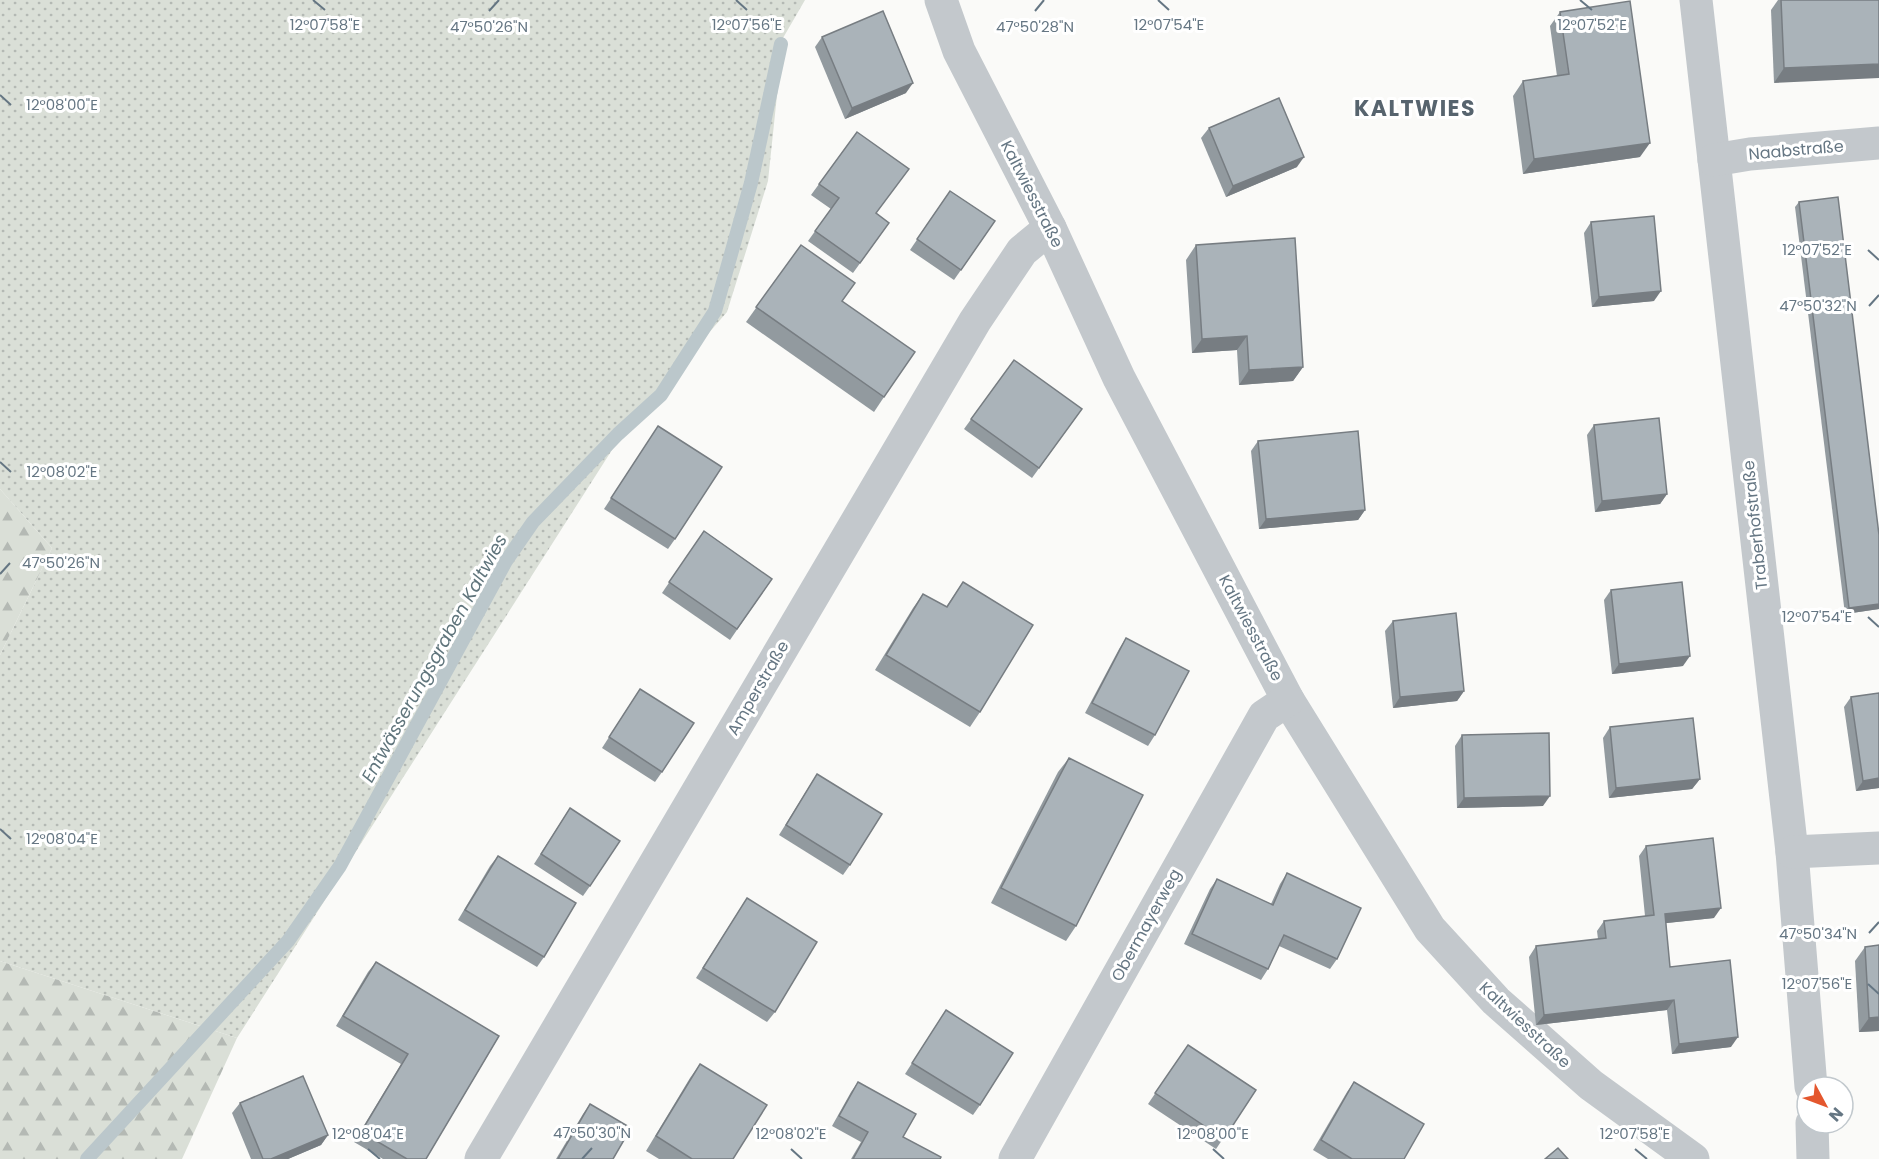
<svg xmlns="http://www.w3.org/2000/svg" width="1879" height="1159" font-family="Poppins,sans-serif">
<defs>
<pattern id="grass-dots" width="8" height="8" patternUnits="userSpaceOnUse" patternTransform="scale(1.5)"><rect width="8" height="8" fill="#dadfd7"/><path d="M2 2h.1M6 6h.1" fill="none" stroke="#b4b9b4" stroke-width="1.8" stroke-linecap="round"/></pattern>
<pattern id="forest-firs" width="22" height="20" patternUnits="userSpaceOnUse" patternTransform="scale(1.5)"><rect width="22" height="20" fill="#dadfd7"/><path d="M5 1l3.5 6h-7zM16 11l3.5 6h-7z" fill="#b4b9b4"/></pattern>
</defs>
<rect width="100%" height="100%" fill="#fafaf8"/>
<path fill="url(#grass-dots)" d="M 0,0 L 805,0 L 783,38 L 768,181 L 727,312 L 626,428 L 237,1038 L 0,961 L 0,655 L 52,548 L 0,489 Z"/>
<g fill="url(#forest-firs)">
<path d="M 0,489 L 52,548 L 0,655 Z"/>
<path d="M 0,961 L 237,1038 L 182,1159 L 0,1159 Z"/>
</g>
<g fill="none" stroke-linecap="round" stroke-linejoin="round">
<path stroke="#bbc7cb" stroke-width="14" d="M 87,1159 L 288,941 L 340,866 L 506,561 L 533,522 L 618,434 L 661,395 L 715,311 L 751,183 L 781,44"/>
<g stroke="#c3c8cc" stroke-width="33">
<path d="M 941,0 L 959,51 L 1050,228 L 1119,378 L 1288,700 L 1430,929 L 1496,1001 L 1591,1085 L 1693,1159"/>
<path d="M 1696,0 L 1792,852 L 1811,1087"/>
<path d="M 1714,160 L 1750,154 L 1879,143"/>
<path d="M 1792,852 L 1879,848"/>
<path d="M 1812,1123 L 1813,1159"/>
<path d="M 481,1159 L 975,321 L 1022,251 L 1050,228"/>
<path d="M 1015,1159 L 1264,716 L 1288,700"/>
</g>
</g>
<g fill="#929a9f">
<path d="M 1778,0 L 1879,0 L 1774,83 L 1771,10 Z"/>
<path d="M 1560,12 L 1640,157 L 1523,174 L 1513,96 L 1523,81 L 1557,76 L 1550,26 Z"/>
<path d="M 822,37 L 906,93 L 845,119 L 815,47 Z"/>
<path d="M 1209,128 L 1297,167 L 1226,197 L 1201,138 Z"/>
<path d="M 857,132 L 876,213 L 889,223 L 853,273 L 808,241 L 831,209 L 811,195 Z"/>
<path d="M 950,191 L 995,221 L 954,280 L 910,250 Z"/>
<path d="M 1799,202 L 1879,535 L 1879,609 L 1845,614 L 1795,207 Z"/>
<path d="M 1591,222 L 1654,301 L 1592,307 L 1584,233 Z"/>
<path d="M 801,245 L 842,301 L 884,397 L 874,412 L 746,322 Z"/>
<path d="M 1196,245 L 1303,367 L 1293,381 L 1239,385 L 1237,350 L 1192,353 L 1186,260 Z"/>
<path d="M 1014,360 L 1082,409 L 1032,478 L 964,429 Z"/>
<path d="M 1594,425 L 1667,494 L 1660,504 L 1595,512 L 1587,435 Z"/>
<path d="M 651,437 L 675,539 L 668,549 L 604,509 Z"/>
<path d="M 1258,441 L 1365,510 L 1358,520 L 1259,529 L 1251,451 Z"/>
<path d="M 704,531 L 772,579 L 730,640 L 662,593 Z"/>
<path d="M 963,582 L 980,712 L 970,727 L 875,670 L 913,608 L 923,594 L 946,607 Z"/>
<path d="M 1611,590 L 1683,666 L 1612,674 L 1604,600 Z"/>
<path d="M 1393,621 L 1464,691 L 1457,701 L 1393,708 L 1385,631 Z"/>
<path d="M 1126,638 L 1155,735 L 1148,746 L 1085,713 L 1119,649 Z"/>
<path d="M 640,689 L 662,772 L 655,782 L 602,748 Z"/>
<path d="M 1879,693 L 1879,788 L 1856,791 L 1844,707 L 1851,697 Z"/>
<path d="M 1610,727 L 1700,779 L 1692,789 L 1609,798 L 1603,738 Z"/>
<path d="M 1462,735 L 1543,806 L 1457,808 L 1455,746 Z"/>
<path d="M 1069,758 L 1076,926 L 1066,941 L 991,903 L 1058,772 Z"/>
<path d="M 817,774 L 850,865 L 843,875 L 779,835 Z"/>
<path d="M 570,808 L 590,886 L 583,896 L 534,864 Z"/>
<path d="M 1646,846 L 1714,918 L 1666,923 L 1670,967 L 1731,1047 L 1672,1054 L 1667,1010 L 1536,1025 L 1529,957 L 1536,946 L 1598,939 L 1597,931 L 1604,921 L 1645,916 L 1639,856 Z"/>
<path d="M 498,856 L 544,957 L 537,967 L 458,920 L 490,866 Z"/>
<path d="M 1287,873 L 1337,959 L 1330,969 L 1279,946 L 1268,969 L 1261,980 L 1184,944 L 1210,889 L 1217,879 L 1271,904 L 1280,884 Z"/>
<path d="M 747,898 L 775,1012 L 767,1022 L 696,978 Z"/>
<path d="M 1879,945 L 1879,1031 L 1859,1032 L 1855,961 L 1865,947 Z"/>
<path d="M 376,962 L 499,1036 L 426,1159 L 383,1159 L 354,1142 L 401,1064 L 336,1026 L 368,972 Z"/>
<path d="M 946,1010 L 980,1105 L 973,1115 L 905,1074 Z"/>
<path d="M 1188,1045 L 1256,1090 L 1216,1149 L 1148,1104 Z"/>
<path d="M 700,1064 L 733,1159 L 659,1159 L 646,1151 L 690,1078 Z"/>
<path d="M 858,1082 L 903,1137 L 940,1159 L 851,1159 L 861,1142 L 832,1126 L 851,1092 Z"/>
<path d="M 1354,1082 L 1404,1159 L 1328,1159 L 1313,1150 L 1347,1092 Z"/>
<path d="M 240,1103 L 328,1135 L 321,1145 L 288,1159 L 251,1159 L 232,1113 Z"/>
<path d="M 590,1104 L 613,1159 L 556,1159 L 583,1114 Z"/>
</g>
<g fill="#777d82">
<path d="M 1879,64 L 1879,78 L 1774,83 L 1784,68 Z"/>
<path d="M 913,83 L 906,93 L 845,119 L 852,108 Z"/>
<path d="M 1650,143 L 1640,157 L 1523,174 L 1534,159 Z"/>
<path d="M 1304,157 L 1297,167 L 1226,197 L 1233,186 Z"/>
<path d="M 1661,291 L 1654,301 L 1592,307 L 1599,297 Z"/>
<path d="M 1247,336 L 1237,350 L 1192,353 L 1202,339 Z"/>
<path d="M 1303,367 L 1293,381 L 1239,385 L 1249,370 Z"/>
<path d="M 1667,494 L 1660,504 L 1595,512 L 1602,501 Z"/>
<path d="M 1365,510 L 1358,520 L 1259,529 L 1266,519 Z"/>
<path d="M 1879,604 L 1879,609 L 1845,614 L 1849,608 Z"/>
<path d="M 1690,656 L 1683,666 L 1612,674 L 1619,664 Z"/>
<path d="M 1464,691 L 1457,701 L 1393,708 L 1400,697 Z"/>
<path d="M 1879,778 L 1879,788 L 1856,791 L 1863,781 Z"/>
<path d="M 1700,779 L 1692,789 L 1609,798 L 1616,788 Z"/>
<path d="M 1550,796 L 1543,806 L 1457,808 L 1464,798 Z"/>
<path d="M 1721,908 L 1714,918 L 1658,924 L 1665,914 Z"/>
<path d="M 1674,1000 L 1667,1010 L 1536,1025 L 1544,1015 Z"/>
<path d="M 1879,1017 L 1879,1031 L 1859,1032 L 1869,1018 Z"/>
<path d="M 1738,1037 L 1731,1047 L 1672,1054 L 1679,1044 Z"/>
<path d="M 328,1135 L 321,1145 L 288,1159 L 271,1159 Z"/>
</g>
<g fill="#aab3b9" stroke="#777d82" stroke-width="1.5">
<path d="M 1781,0 L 1879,0 L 1879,64 L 1784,68 Z"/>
<path d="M 1630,1 L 1650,143 L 1534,159 L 1523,81 L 1569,74 L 1560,12 Z"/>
<path d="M 883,11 L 913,83 L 852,108 L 822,37 Z"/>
<path d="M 1279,98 L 1304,157 L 1233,186 L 1209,128 Z"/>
<path d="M 857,132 L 909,169 L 876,213 L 889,223 L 860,263 L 815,231 L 839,198 L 819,184 Z"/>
<path d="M 950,191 L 995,221 L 961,270 L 917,239 Z"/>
<path d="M 1838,197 L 1879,535 L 1879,604 L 1849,608 L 1799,202 Z"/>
<path d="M 1654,216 L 1661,291 L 1599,297 L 1591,222 Z"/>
<path d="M 1295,238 L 1303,367 L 1249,370 L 1247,336 L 1202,339 L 1196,245 Z"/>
<path d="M 801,245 L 855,283 L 842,301 L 915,352 L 884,397 L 756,307 Z"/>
<path d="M 1014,360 L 1082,409 L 1039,468 L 971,419 Z"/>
<path d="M 1659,418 L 1667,494 L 1602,501 L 1594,425 Z"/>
<path d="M 658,426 L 722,467 L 675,539 L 611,498 Z"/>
<path d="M 1358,431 L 1365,510 L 1266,519 L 1258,441 Z"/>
<path d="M 704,531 L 772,579 L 737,629 L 669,582 Z"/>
<path d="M 963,582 L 1033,625 L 980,712 L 886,655 L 923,594 L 947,607 Z"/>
<path d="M 1682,582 L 1690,656 L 1619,664 L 1611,590 Z"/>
<path d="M 1456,613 L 1464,691 L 1400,697 L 1393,621 Z"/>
<path d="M 1126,638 L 1189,671 L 1155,735 L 1092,703 Z"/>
<path d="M 640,689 L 694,723 L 662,772 L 609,737 Z"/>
<path d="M 1879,693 L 1879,778 L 1863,781 L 1851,697 Z"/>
<path d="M 1693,718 L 1700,779 L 1616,788 L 1610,727 Z"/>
<path d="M 1549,733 L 1550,796 L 1464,798 L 1462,735 Z"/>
<path d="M 1069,758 L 1143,795 L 1076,926 L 1001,888 Z"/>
<path d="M 817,774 L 882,814 L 850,865 L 786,825 Z"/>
<path d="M 570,808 L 620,841 L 590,886 L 541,854 Z"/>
<path d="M 1713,838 L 1721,908 L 1665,914 L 1670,967 L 1730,960 L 1738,1037 L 1679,1044 L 1674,1000 L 1544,1015 L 1536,946 L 1606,938 L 1604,921 L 1654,915 L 1646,846 Z"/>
<path d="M 498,856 L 576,903 L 544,957 L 465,910 Z"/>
<path d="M 1287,873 L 1361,908 L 1337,959 L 1284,935 L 1268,969 L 1192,934 L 1217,879 L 1273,905 Z"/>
<path d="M 747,898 L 817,942 L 775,1012 L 703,968 Z"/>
<path d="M 1879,945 L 1879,1017 L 1869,1018 L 1865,947 Z"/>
<path d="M 376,962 L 499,1036 L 426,1159 L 407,1159 L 361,1132 L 408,1054 L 343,1016 Z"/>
<path d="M 946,1010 L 1013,1053 L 980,1105 L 912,1063 Z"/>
<path d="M 1188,1045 L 1256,1090 L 1224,1139 L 1155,1093 Z"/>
<path d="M 700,1064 L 767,1105 L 733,1159 L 692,1159 L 656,1136 Z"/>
<path d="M 303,1076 L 328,1135 L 271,1159 L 263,1159 L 240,1103 Z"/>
<path d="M 858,1082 L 916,1114 L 903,1137 L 941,1157 L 940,1159 L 853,1159 L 868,1132 L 839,1116 Z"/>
<path d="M 1354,1082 L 1424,1124 L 1404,1159 L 1352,1159 L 1321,1140 Z"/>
<path d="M 590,1104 L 631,1128 L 613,1159 L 558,1159 Z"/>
<path d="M 1558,1148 L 1568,1159 L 1545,1159 Z"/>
</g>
<path fill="none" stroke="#657683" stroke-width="2" d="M 313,0 L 325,10M 736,0 L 747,10M 1158,0 L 1169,10M 1580,0 L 1592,10M 489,11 L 499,0M 1035,11 L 1044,0M 0,95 L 11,105M 1868,250 L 1879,260M 1869,306 L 1879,295M 0,462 L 11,472M 0,574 L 10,563M 1868,617 L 1879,627M 0,829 L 11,839M 1869,933 L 1879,922M 1868,984 L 1879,994M 368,1149 L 380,1159M 791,1149 L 802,1159M 1213,1149 L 1224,1159M 1635,1149 L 1647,1159M 582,1159 L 592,1148"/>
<g text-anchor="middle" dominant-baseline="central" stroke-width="6" stroke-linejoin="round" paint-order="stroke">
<g font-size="16" fill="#657683" stroke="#fff">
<text transform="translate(1796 150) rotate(-5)">Naabstraße</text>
<text transform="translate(1032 194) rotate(63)">Kaltwiesstraße</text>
<text transform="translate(1755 525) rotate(-96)">Traberhofstraße</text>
<text transform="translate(1251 628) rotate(62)">Kaltwiesstraße</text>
<text transform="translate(758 688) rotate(-60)">Amperstraße</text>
<text transform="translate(1146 925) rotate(-61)">Obermayerweg</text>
<text transform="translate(1525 1025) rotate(43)">Kaltwiesstraße</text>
</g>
<g font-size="18" font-style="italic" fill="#60757c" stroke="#fff">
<text transform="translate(434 658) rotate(-61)">Entwässerungsgraben Kaltwies</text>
</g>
<g font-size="22" font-weight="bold" letter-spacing="1.5" fill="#57646e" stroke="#fff">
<text x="1415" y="108">KALTWIES</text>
</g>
</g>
<g font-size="15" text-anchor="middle" fill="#657683" stroke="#fff" stroke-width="6" stroke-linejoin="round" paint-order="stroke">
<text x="325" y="30">12°07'58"E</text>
<text x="747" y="30">12°07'56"E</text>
<text x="1169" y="30">12°07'54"E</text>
<text x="1592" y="30">12°07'52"E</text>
<text x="489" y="32">47°50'26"N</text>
<text x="1035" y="32">47°50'28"N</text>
<text x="62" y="110">12°08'00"E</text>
<text x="1817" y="255">12°07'52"E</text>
<text x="1818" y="311">47°50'32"N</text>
<text x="62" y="477">12°08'02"E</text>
<text x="61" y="568">47°50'26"N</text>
<text x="1817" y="622">12°07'54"E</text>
<text x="62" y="844">12°08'04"E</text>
<text x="1818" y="939">47°50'34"N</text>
<text x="1817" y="989">12°07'56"E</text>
<text x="592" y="1138">47°50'30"N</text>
<text x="368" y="1139">12°08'04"E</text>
<text x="791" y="1139">12°08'02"E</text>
<text x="1213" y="1139">12°08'00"E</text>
<text x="1635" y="1139">12°07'58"E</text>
</g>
<g transform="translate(1825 1105) rotate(131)"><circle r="28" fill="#ffffff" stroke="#c1c8cd" stroke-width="1.5"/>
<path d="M0-4.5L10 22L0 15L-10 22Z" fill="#e4572e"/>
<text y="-9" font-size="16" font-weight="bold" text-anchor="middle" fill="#657683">N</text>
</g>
</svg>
